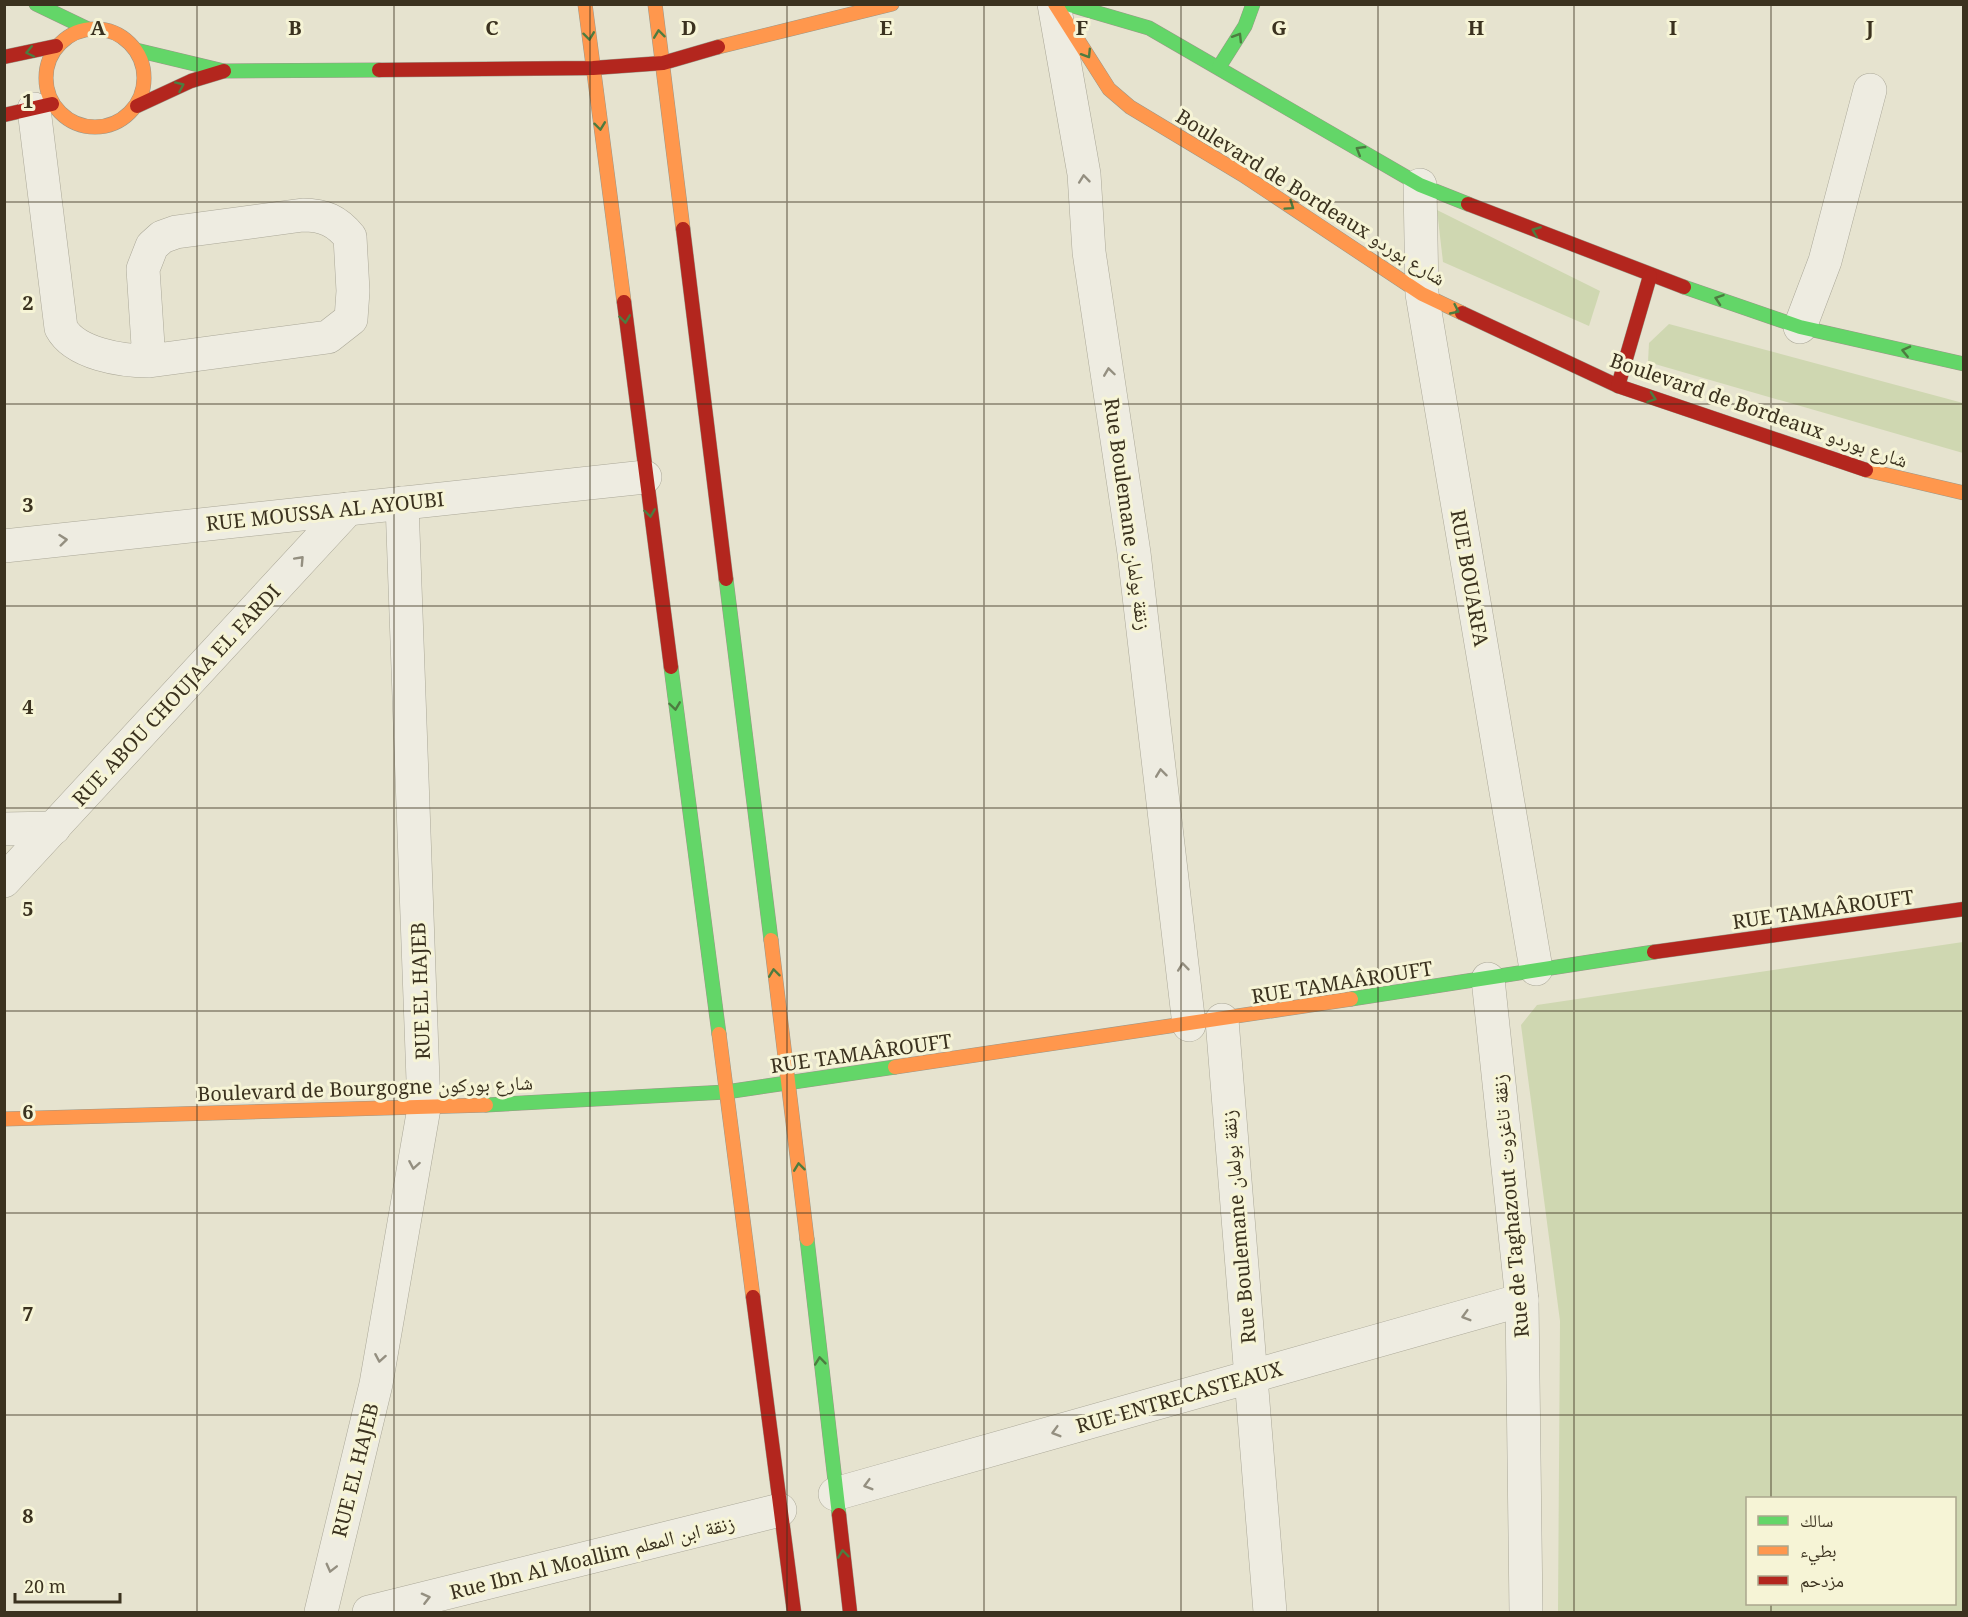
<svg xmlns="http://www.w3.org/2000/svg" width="1968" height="1617" font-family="'Noto Serif','Noto Naskh Arabic',serif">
<rect width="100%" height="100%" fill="#e6e3cf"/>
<g fill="#cfd7b1" fill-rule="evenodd">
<path d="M 1437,210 L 1600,291 L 1589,326 L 1443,262 Z"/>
<path d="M 1669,324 L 1963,403 L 1963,453 L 1648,362 L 1649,343 Z"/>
<path d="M 1963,942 L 1963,1612 L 1558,1612 L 1560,1321 L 1521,1025 L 1537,1005 ZM 1748,1498 L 1954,1498 L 1954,1604 L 1748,1604 Z"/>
</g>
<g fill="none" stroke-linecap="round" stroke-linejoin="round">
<g stroke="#aba898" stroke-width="34">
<g id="street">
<path d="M 1054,4 L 1084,174 L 1089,252 L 1134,553 L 1189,1025"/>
<path d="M 34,109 L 61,328 C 75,354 122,361 149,361 L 328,337 L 351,319 L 353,291 L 350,237 C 337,221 324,215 303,215 L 176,232 L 162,237 L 152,246 L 143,269 L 149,361"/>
<path d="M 1420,185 L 1422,294 L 1536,969"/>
<path d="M 1800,327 L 1825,261 L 1870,90"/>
<path d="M 4,546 L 645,477"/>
<path d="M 4,829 L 54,828"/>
<path d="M 4,881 L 348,509"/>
<path d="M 1488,979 L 1522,1300 L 1526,1612"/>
<path d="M 1222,1020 L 1270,1612"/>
<path d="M 835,1494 L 1522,1300"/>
<path d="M 321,1612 L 376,1384 L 424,1108 L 402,503"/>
<path d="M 369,1612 L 780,1510"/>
</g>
</g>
<g stroke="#9b9788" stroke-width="15">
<g id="fast">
<path d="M 36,4 L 88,29"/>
<path d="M 1067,4 L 1149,28 L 1420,185 L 1468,204"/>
<path d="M 136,50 L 224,71 L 379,70"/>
<path d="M 1219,67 L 1245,26 L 1253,4"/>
<path d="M 1684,287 L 1800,327 L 1964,364"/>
<path d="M 726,579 L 771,940"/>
<path d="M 671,667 L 719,1034"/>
<path d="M 1351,999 L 1654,952"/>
<path d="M 486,1105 L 726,1092 L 895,1067"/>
<path d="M 807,1239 L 839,1515"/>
</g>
</g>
<g stroke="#9b9788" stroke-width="15">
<g id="slow">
<path d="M 585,4 L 624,302"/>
<path d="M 655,4 L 683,229"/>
<path d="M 1055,4 L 1109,89 L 1130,107 L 1243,175 L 1422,294 L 1462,313"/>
<circle cx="95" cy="78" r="49"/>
<path d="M 718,47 L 892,4"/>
<path d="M 1866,470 L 1964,493"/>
<path d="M 771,940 L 807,1239"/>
<path d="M 719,1034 L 753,1297"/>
<path d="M 895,1067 L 1351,999"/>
<path d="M 4,1119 L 486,1105"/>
</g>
</g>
<g stroke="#9b9788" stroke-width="15">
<g id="jam">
<path d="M 4,57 L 56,46"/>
<path d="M 379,70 L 593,68 L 663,63 L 718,47"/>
<path d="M 137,106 L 191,81 L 224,71"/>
<path d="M 4,115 L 52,104"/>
<path d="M 1468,204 L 1684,287"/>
<path d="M 683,229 L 726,579"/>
<path d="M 624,302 L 671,667"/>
<path d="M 1462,313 L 1618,386 L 1866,470"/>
<path d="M 1618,386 L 1650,276"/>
<path d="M 1654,952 L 1964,909"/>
<path d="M 753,1297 L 794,1612"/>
<path d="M 839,1515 L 850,1612"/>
</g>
</g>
<use href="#street" stroke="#eeece1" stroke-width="33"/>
<use href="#fast" stroke="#63d668" stroke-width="14"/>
<use href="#slow" stroke="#ff974d" stroke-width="14"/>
<use href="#jam" stroke="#b3261e" stroke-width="14"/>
</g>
<defs><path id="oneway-chevron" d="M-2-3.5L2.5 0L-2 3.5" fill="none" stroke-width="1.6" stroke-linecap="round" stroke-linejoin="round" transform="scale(1.5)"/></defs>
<g stroke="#4d7c40">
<use href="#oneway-chevron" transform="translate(659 34) rotate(-97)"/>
<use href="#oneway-chevron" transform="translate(589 36) rotate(83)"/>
<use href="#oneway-chevron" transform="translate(1238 37) rotate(-58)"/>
<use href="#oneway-chevron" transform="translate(30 52) rotate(168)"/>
<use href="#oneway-chevron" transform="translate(1087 54) rotate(58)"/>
<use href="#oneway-chevron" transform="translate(180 86) rotate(-24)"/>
<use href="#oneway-chevron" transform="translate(600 126) rotate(83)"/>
<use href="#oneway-chevron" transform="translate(1360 150) rotate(-149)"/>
<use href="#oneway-chevron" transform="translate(1290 206) rotate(34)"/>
<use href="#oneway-chevron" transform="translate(1536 231) rotate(-158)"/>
<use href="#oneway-chevron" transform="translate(1719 299) rotate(-161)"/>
<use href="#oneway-chevron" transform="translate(1455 310) rotate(25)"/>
<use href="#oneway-chevron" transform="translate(625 319) rotate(83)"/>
<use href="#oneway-chevron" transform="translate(1906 351) rotate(-167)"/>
<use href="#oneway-chevron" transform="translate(1652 398) rotate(19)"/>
<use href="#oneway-chevron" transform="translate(650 513) rotate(82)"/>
<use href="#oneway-chevron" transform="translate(675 706) rotate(82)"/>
<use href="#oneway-chevron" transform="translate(774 973) rotate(-97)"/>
<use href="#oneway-chevron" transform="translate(799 1167) rotate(-97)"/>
<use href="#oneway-chevron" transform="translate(820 1361) rotate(-96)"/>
<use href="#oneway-chevron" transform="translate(843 1554) rotate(-97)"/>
</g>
<g stroke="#948f80">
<use href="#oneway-chevron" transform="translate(1084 179) rotate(-96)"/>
<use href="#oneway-chevron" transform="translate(1109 372) rotate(-98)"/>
<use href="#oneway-chevron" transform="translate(63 540) rotate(-6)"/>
<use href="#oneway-chevron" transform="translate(300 560) rotate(-47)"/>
<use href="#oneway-chevron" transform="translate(1161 773) rotate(-97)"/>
<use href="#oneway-chevron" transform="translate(1183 967) rotate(-96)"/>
<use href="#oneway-chevron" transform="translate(414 1165) rotate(100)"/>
<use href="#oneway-chevron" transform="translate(1466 1316) rotate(164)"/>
<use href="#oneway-chevron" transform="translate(380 1358) rotate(100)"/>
<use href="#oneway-chevron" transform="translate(1056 1432) rotate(164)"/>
<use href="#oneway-chevron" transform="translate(868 1485) rotate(164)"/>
<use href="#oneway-chevron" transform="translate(331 1568) rotate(104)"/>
<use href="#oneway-chevron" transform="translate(426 1598) rotate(-14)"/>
</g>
<path fill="none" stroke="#3b321f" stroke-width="1.5" stroke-opacity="0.55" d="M 197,4 L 197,1612M 394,4 L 394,1612M 590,4 L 590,1612M 787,4 L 787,1612M 984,4 L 984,1612M 1181,4 L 1181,1612M 1378,4 L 1378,1612M 1574,4 L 1574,1612M 1771,4 L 1771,1498M 4,202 L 1964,202M 4,404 L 1964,404M 4,606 L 1964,606M 4,808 L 1964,808M 4,1011 L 1964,1011M 4,1213 L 1964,1213M 4,1415 L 1964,1415M 1771,1604 L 1771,1612"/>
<g text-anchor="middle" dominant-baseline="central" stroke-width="6" stroke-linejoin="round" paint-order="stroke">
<g font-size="20" fill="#3b321f" stroke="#f6f4d6">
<text transform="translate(1311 197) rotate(32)">Boulevard de Bordeaux شارع بوردو</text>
<text transform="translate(1759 410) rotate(19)">Boulevard de Bordeaux شارع بوردو</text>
<text transform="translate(325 511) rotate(-6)">RUE MOUSSA AL AYOUBI</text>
<text transform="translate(1128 514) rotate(82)">Rue Boulemane زنقة بولمان</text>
<text transform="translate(1470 578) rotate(80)">RUE BOUARFA</text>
<text transform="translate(176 695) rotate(-47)">RUE ABOU CHOUJAA EL FARDI</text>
<text transform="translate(1823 909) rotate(-8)">RUE TAMAÂROUFT</text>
<text transform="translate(1342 982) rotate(-9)">RUE TAMAÂROUFT</text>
<text transform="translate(420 991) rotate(-92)">RUE EL HAJEB</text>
<text transform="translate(861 1053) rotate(-8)">RUE TAMAÂROUFT</text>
<text transform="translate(365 1088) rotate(-2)">Boulevard de Bourgogne شارع بوركون</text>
<text transform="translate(1510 1206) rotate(-95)">Rue de Taghazout زنقة تاغزوت</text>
<text transform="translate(1238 1227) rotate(-95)">Rue Boulemane زنقة بولمان</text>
<text transform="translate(1179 1397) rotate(-16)">RUE ENTRECASTEAUX</text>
<text transform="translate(355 1470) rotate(-76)">RUE EL HAJEB</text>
<text transform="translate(592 1557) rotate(-14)">Rue Ibn Al Moallim زنقة ابن المعلم</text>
</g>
</g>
<g font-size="20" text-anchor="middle" font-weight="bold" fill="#3b321f" stroke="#f6f4d6" stroke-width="6" stroke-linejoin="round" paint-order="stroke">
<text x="98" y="35">A</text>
<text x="295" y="35">B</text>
<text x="492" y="35">C</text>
<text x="689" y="35">D</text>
<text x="886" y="35">E</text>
<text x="1082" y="35">F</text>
<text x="1279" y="35">G</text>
<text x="1476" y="35">H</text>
<text x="1673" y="35">I</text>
<text x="1870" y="35">J</text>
<text x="28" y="108">1</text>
<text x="28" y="310">2</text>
<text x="28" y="512">3</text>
<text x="28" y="714">4</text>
<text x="28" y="916">5</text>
<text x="28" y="1119">6</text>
<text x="28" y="1321">7</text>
<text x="28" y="1523">8</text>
</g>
<rect width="1968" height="1617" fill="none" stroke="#3b321f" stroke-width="12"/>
<rect x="1746" y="1497" width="210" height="108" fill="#f6f4d6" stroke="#aba68d" stroke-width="1.5"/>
<rect x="1758" y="1516" width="30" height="9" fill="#63d668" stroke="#aba68d" stroke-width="1.5"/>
<text x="1800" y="1527" font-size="18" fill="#3b321f">سالك</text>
<rect x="1758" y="1546" width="30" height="9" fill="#ff974d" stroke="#aba68d" stroke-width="1.5"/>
<text x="1800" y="1557" font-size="18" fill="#3b321f">بطيء</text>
<rect x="1758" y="1576" width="30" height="9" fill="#b3261e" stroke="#aba68d" stroke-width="1.5"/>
<text x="1800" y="1587" font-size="18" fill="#3b321f">مزدحم</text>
<path d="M15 1593v9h105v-9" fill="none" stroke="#3b321f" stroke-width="3"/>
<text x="24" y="1593" font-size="18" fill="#3b321f" stroke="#f6f4d6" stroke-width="4.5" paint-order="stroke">20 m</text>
</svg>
